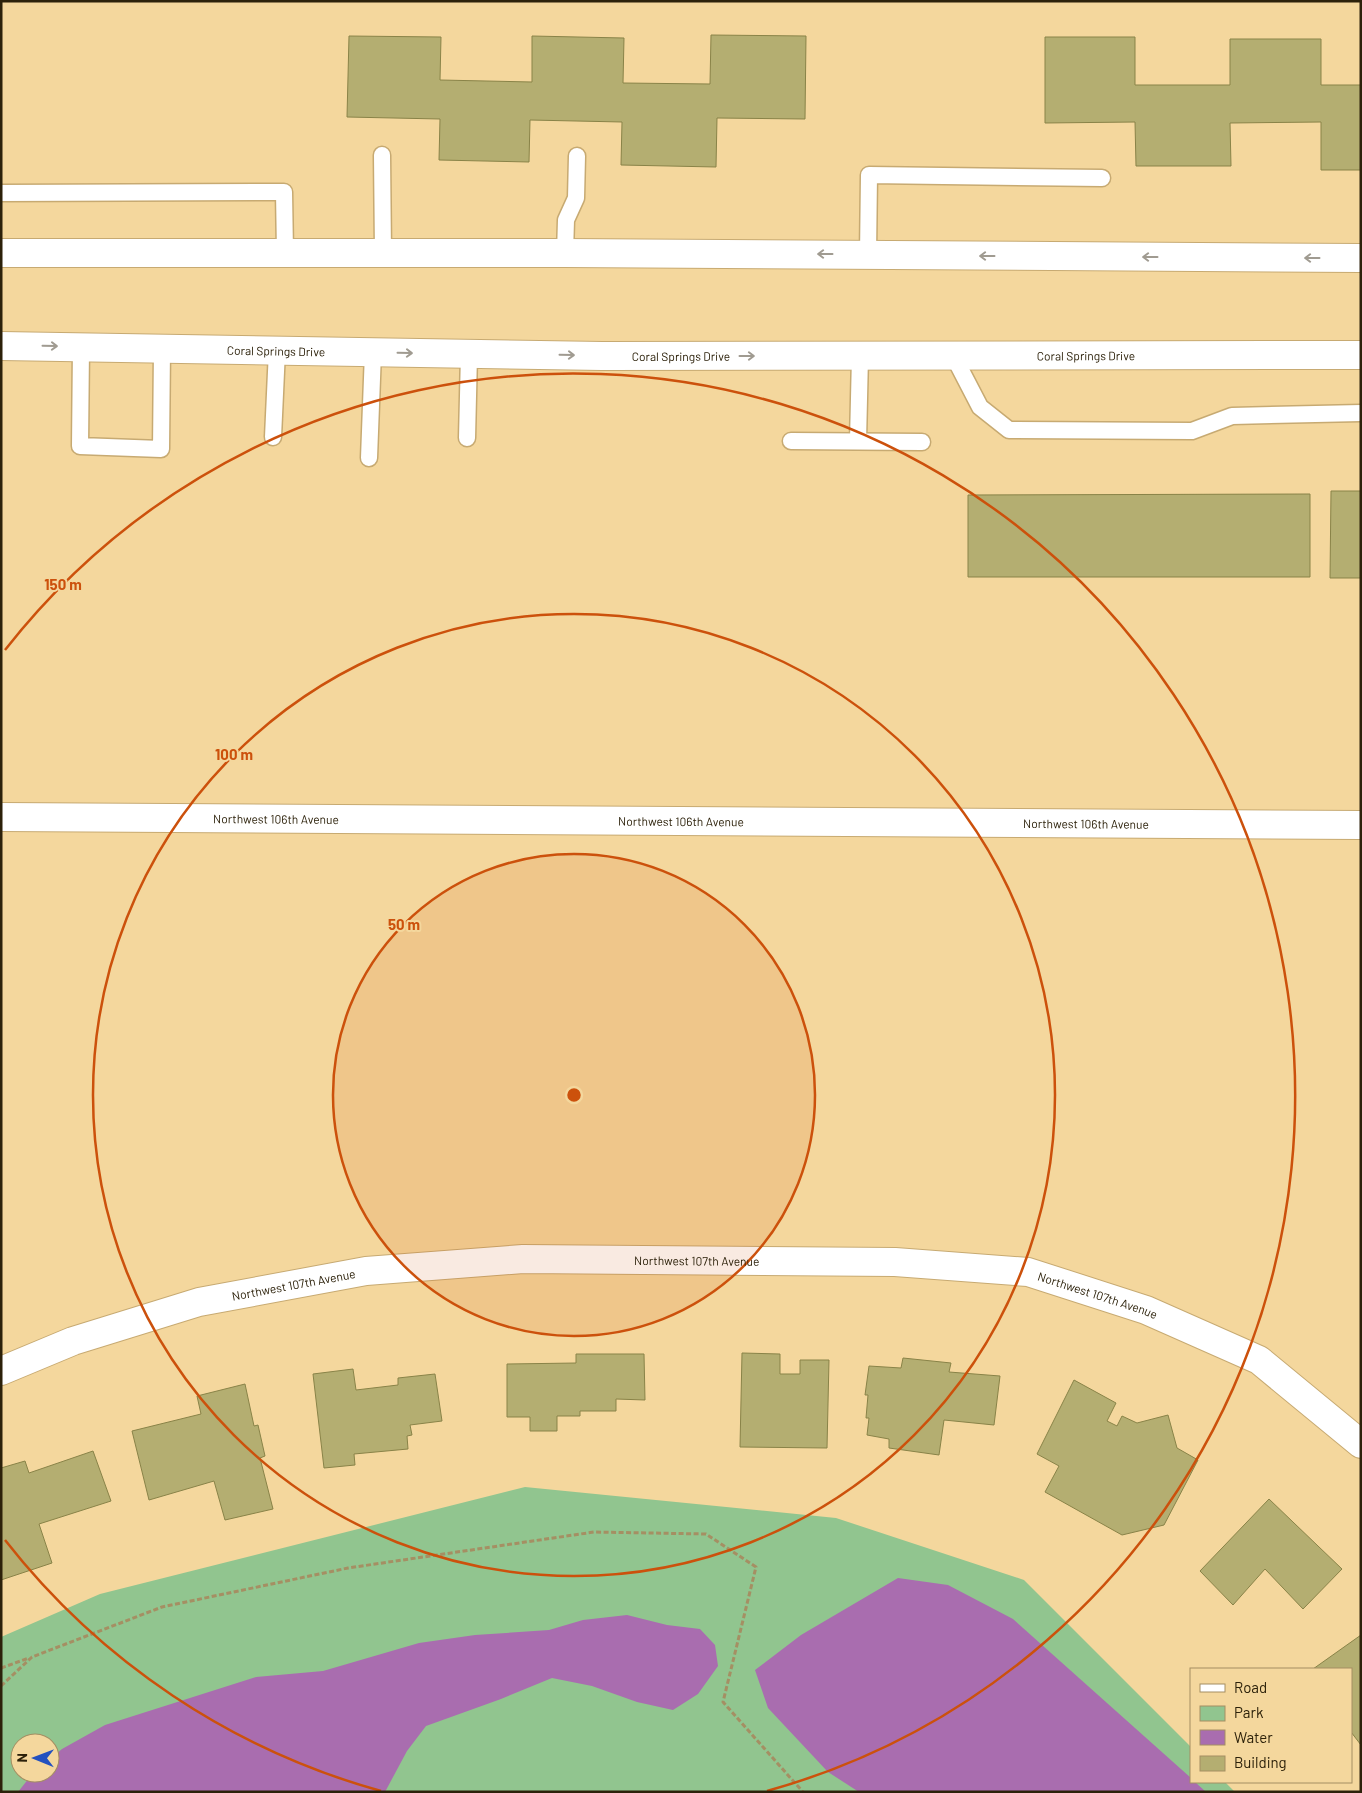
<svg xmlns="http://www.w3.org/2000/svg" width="1362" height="1793" font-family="Barlow,sans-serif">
<rect width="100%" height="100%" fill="#f4d79d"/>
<path fill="#91c58f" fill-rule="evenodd" d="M 525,1487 L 836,1518 L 1024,1580 L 1191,1747 L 1191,1782 L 1225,1782 L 1235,1792 L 1,1792 L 1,1637 L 100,1594 ZM 20,1743 L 50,1743 L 50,1773 L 20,1773 Z"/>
<g fill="#a96daf">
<path d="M 898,1578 L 948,1585 L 1013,1619 L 1191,1778 L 1191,1782 L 1195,1782 L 1206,1792 L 859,1792 L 828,1772 L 768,1708 L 755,1670 L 801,1635 Z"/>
<path d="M 627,1615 L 667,1625 L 700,1629 L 715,1645 L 718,1666 L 698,1694 L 673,1710 L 637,1702 L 592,1686 L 552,1678 L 501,1699 L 426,1726 L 407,1751 L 385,1792 L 18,1792 L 33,1773 L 50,1773 L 50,1759 L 62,1749 L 105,1725 L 256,1677 L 323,1671 L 419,1643 L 475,1635 L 549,1630 L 583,1620 Z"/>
</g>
<g fill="#b4ae71" stroke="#898348">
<path d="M 711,35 L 806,36 L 805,119 L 717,118 L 716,167 L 621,165 L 622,122 L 530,120 L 529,162 L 439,160 L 440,119 L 347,117 L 349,36 L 441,37 L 440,80 L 532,82 L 532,36 L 624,38 L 623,83 L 710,84 Z"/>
<path d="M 1045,37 L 1135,37 L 1135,85 L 1230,85 L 1230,39 L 1321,39 L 1321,85 L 1361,85 L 1361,170 L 1321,170 L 1321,122 L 1230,123 L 1231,166 L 1136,166 L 1135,122 L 1045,123 Z"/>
<path d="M 1331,491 L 1361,491 L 1361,578 L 1330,578 Z"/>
<path d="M 1310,494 L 1310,577 L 968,577 L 968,495 Z"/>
<path d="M 742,1353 L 780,1354 L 780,1374 L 800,1374 L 800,1360 L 829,1360 L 827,1448 L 740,1447 Z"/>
<path d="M 576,1354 L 644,1354 L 645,1400 L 616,1399 L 616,1411 L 580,1411 L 580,1416 L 557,1416 L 557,1431 L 530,1431 L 530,1417 L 507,1417 L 507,1364 L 576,1363 Z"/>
<path d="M 903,1358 L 951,1363 L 949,1372 L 1000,1376 L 994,1425 L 944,1420 L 939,1455 L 889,1448 L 889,1439 L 867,1435 L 869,1418 L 866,1418 L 868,1395 L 865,1395 L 869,1366 L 901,1368 Z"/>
<path d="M 353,1369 L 356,1390 L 398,1385 L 398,1378 L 435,1374 L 442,1421 L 410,1425 L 412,1435 L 407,1436 L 408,1449 L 354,1454 L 355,1465 L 324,1468 L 313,1374 Z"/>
<path d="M 1074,1380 L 1116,1403 L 1107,1421 L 1117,1426 L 1122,1416 L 1137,1423 L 1168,1415 L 1177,1448 L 1198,1460 L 1164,1525 L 1122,1535 L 1045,1492 L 1059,1466 L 1037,1454 Z"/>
<path d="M 245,1384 L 254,1426 L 258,1425 L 265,1456 L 260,1458 L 273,1509 L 225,1520 L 214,1481 L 149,1500 L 132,1431 L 201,1414 L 197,1396 Z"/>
<path d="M 93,1451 L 111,1501 L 39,1524 L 52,1563 L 1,1580 L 1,1468 L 25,1461 L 29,1473 Z"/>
<path d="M 1269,1499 L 1342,1569 L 1303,1609 L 1265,1569 L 1233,1605 L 1200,1571 Z"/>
<path d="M 1361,1635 L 1361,1745 L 1351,1732 L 1351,1669 L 1313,1669 Z"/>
</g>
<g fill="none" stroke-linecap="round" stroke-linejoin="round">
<g stroke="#c7aa72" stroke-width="19">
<g id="lane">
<path d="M 382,155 L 383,253"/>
<path d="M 1,193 L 284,192 L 285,253"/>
<path d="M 565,253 L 566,220 L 576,198 L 577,156"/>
<path d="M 868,255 L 869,175 L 1102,178"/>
<path d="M 81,347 L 80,446 L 161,449 L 162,349"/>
<path d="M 953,355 L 980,407 L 1009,430 L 1192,431 L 1232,416 L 1361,413"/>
<path d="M 273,437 L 277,350"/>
<path d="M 467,438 L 469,354"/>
<path d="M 791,441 L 922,442"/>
<path d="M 858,441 L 860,356"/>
<path d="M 369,458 L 373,352"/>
</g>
</g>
<g stroke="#c7aa72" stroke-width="30">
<g id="street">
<path id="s1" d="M 1,817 L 1361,825"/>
<path id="s2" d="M 1,1371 L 73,1341 L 199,1302 L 366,1271 L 523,1259 L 895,1262 L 1028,1272 L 1146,1310 L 1259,1360 L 1361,1444"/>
</g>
</g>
<g stroke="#c7aa72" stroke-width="30">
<g id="secondary">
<path d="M 1,253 L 565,253 L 1361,258"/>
<path id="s3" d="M 1,346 L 602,356 L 1361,355"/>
</g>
</g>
<g stroke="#a58f63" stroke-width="3" stroke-dasharray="5 2.5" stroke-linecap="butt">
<path d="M 1,1668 L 29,1658"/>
<path d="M 1,1686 L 32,1657 L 162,1607 L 348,1568 L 594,1532 L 706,1534 L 756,1567 L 723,1702 L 803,1792"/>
</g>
<use href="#lane" stroke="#fff" stroke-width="16"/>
<use href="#street" stroke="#fff" stroke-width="28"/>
<use href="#secondary" stroke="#fff" stroke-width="28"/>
</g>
<defs><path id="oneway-shaft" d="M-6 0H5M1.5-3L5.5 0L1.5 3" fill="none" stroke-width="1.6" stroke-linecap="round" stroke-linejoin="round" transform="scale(1.25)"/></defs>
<g stroke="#a09b91">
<use href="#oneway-shaft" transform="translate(825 254) rotate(-180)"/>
<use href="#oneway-shaft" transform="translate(987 256) rotate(-180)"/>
<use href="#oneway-shaft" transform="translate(1150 257) rotate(-180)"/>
<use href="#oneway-shaft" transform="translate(1312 258) rotate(-180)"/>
<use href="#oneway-shaft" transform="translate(50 346) rotate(1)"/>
<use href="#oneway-shaft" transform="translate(405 353) rotate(1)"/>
<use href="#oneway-shaft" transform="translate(567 355) rotate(1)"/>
<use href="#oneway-shaft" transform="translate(747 356)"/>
</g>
<circle cx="574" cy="1095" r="241" fill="#cc510c" fill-opacity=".12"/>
<g fill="none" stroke="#cc510c" stroke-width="2.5">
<circle cx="574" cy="1095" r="241"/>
<circle cx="574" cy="1095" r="481"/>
<path d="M381 1791A722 722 0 0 1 5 1540M5 650A722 722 0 1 1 767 1791"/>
</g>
<g text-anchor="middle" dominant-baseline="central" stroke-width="4" stroke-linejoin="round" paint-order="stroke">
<g font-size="12" fill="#2c210a" stroke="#f4d79d">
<text stroke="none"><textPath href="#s3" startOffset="275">Coral Springs Drive</textPath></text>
<text stroke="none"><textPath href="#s3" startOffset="1085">Coral Springs Drive</textPath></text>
<text stroke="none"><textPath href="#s3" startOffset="680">Coral Springs Drive</textPath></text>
<text stroke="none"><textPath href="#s1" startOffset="275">Northwest 106th Avenue</textPath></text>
<text stroke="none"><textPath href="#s1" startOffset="680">Northwest 106th Avenue</textPath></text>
<text stroke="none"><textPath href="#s1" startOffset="1085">Northwest 106th Avenue</textPath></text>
<text stroke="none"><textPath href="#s2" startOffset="711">Northwest 107th Avenue</textPath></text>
<text stroke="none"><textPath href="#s2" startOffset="306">Northwest 107th Avenue</textPath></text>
<text stroke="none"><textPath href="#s2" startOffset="1116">Northwest 107th Avenue</textPath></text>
</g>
</g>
<circle cx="574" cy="1095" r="8" fill="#cc510c" stroke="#f4d79d" stroke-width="2.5"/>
<g font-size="15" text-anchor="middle" font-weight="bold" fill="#cc510c" stroke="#f4d79d" stroke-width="4" stroke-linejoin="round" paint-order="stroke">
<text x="63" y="590">150 m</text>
<text x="234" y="760">100 m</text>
<text x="404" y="930">50 m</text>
</g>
<rect width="1362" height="1793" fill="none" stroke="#2c210a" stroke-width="5"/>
<rect x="1190" y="1668" width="162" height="115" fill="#f4d79d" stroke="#a48e62"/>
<rect x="1200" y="1684" width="25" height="8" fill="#ffffff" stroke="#a48e62"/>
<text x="1234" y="1693" font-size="15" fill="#2c210a">Road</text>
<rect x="1200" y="1706" width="25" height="15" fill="#91c58f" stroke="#a48e62"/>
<text x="1234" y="1718" font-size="15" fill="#2c210a">Park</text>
<rect x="1200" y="1730" width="25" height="15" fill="#a96daf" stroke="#a48e62"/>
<text x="1234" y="1743" font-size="15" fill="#2c210a">Water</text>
<rect x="1200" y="1756" width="25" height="15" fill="#b4ae71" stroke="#a48e62"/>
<text x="1234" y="1768" font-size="15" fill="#2c210a">Building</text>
<g transform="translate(35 1758) rotate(271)"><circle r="24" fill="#f4d79d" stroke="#a48e62"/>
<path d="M0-4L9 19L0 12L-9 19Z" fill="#2351bf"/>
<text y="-8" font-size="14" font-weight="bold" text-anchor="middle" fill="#2c210a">N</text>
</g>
</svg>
